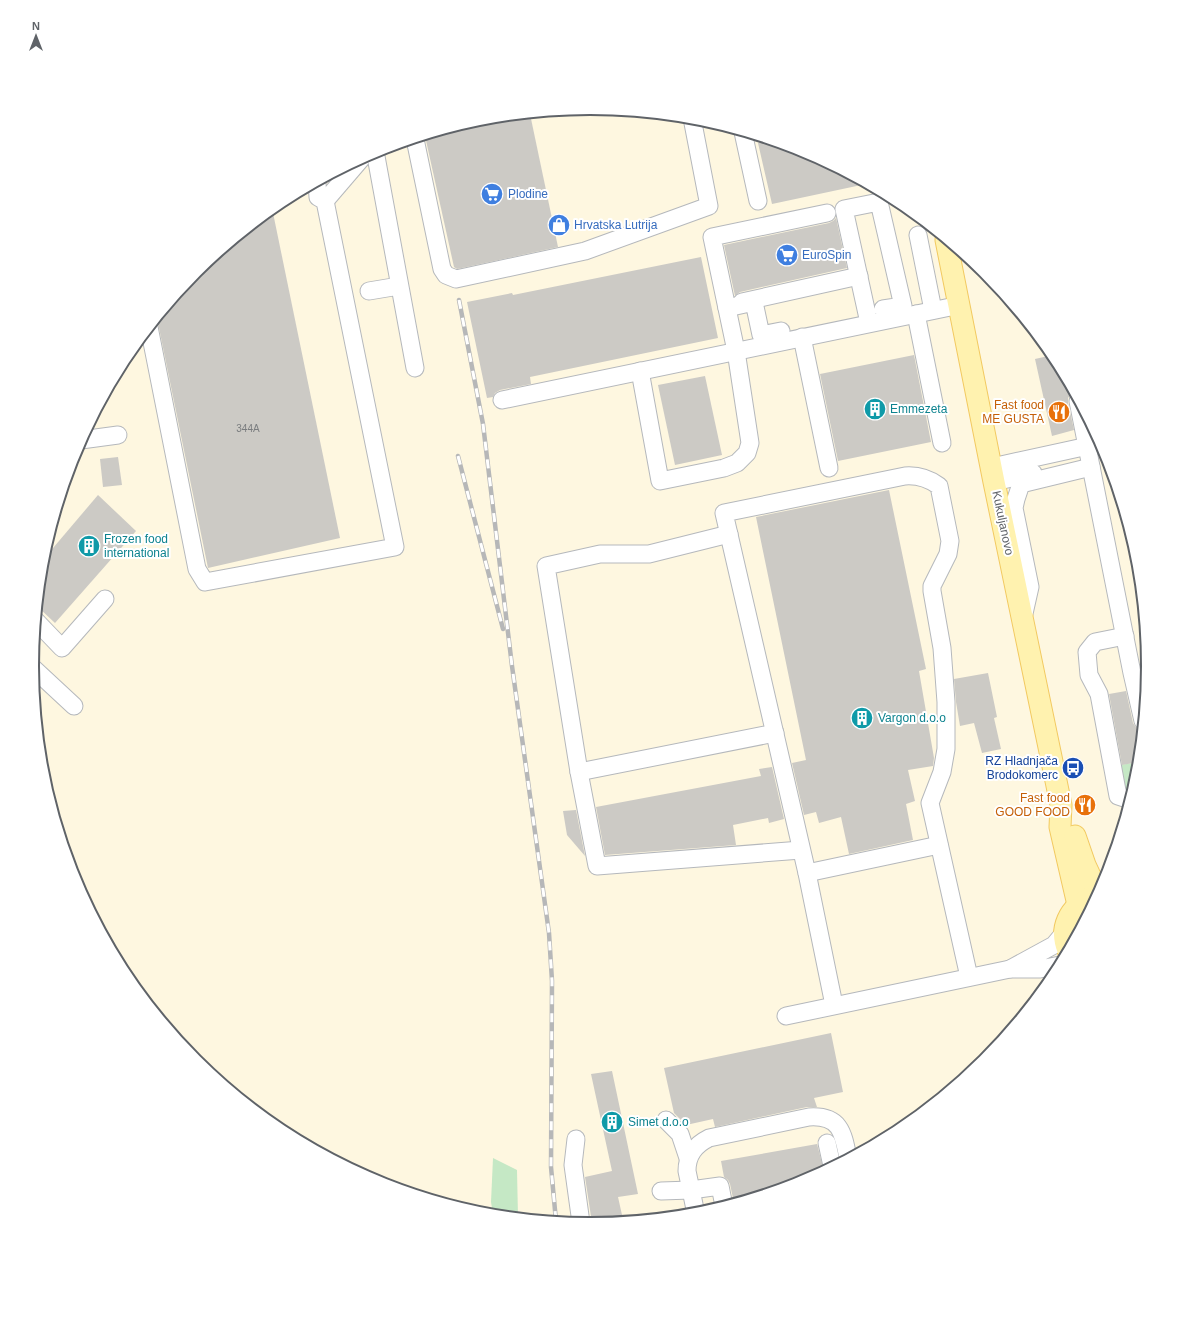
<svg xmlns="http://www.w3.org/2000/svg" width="1180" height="1332" font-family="Helvetica,sans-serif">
<rect width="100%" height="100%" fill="#f1efe8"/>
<circle fill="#fef7e0" cx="590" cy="666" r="556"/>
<g fill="#c5e8c5">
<path d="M 1139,762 L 1137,775 L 1130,798 L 1126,796 L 1120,765 Z"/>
<path d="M 493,1158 L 517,1170 L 518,1217 L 493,1214 L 491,1202 Z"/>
</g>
<g fill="#cccac5">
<path d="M 530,114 L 558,247 L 457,269 L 454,267 L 425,136 L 481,119 Z"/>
<path d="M 764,138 L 804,151 L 866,184 L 772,204 L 758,143 L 764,142 Z"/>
<path d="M 272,208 L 340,538 L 208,568 L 157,318 L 196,271 Z"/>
<path d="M 836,218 L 847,268 L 740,292 L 735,296 L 724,245 L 829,223 L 833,221 Z"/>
<path d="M 701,257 L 718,338 L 530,377 L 531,384 L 500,390 L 495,393 L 493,397 L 487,398 L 467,302 L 512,293 L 513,295 Z"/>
<path d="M 914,355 L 931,442 L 838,461 L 820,374 Z"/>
<path d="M 1053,355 L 1068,383 L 1071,394 L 1068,398 L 1068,403 L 1074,430 L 1052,436 L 1035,359 Z"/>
<path d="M 705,376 L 722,455 L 675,465 L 658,385 Z"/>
<path d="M 118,457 L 122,485 L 103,487 L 100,459 Z"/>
<path d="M 889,490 L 926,669 L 919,671 L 934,758 L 933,766 L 908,770 L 915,801 L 906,804 L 913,840 L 849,854 L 841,817 L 819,823 L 816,812 L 804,815 L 792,763 L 806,760 L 756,517 Z"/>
<path d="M 98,495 L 136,531 L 55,623 L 38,607 L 42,561 Z"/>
<path d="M 988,673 L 997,717 L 994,718 L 1001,749 L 982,753 L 974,723 L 960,726 L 956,702 L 954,679 Z"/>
<path d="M 1126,691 L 1133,723 L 1137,729 L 1140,744 L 1139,762 L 1122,765 L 1109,694 Z"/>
<path d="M 772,767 L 784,819 L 769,823 L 768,818 L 733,825 L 736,845 L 605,855 L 596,807 L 761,776 L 759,769 Z"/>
<path d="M 576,810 L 585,856 L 567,835 L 563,811 Z"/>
<path d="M 831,1033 L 843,1092 L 814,1098 L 817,1107 L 807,1107 L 715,1127 L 713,1119 L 686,1125 L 674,1113 L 664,1068 Z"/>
<path d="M 612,1071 L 638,1194 L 618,1197 L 622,1215 L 592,1223 L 585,1177 L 612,1171 L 591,1074 Z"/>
<path d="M 817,1144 L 824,1171 L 803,1182 L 734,1203 L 730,1184 L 728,1180 L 724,1177 L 721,1161 Z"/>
</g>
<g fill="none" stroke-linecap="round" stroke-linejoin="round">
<g stroke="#b5b8bc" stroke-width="19">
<g id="minor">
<path d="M 743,132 L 758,201"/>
<path d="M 415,139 L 442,269 L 446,275 L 456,279 L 585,251 L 709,206 L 692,118"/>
<path d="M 375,151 L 415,368"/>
<path d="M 325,201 L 361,159"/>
<path d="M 918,235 L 933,310"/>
<path d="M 369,291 L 399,286"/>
<path d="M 742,302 L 859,276"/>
<path d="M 727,308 L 754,302 L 761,335 L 781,331"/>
<path d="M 916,314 L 942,443"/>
<path d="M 869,323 L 844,209 L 879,202 L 903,306 L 883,309"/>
<path d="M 149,327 L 197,569 L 205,582 L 395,547 L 325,201 L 318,197 L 317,183"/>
<path d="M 802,337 L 829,468"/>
<path d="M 640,371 L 660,481 L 724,468 L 737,463 L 747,453 L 750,443 L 736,351 L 712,237 L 827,213"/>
<path d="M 502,400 L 960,305"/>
<path d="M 1078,401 L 1132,673 L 1143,721"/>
<path d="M 81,440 L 118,435"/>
<path d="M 992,467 L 1088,446"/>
<path d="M 994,482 L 1033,473"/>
<path d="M 729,534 L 649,554 L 600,554 L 546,566 L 579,772 L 597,866 L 801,850"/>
<path d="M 1023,618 L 1030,587 L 1014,508 L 1016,499 L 1021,484 L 1091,467"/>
<path d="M 36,621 L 62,648 L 105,599"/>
<path d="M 1125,636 L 1095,642 L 1087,652 L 1089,675 L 1099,694 L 1118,796 L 1130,800"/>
<path d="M 32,667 L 74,706"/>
<path d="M 579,772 L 775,733"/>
<path d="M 807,873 L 939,845"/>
<path d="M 1060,965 L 1040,969 L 1010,969 L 1054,945 L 1064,933"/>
<path d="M 834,1005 L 807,873 L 724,513 L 905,476 C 918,475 928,478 939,486 L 950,541 L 948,554 L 932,586 L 932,591 L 942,648 L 946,702 L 946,749 L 942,772 L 930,803 L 969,977"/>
<path d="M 786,1016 L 1010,969"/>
<path d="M 666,1120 L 680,1134 L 688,1158"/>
<path d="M 576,1139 L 573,1165 L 581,1223"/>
<path d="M 827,1143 L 832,1166"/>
<path d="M 661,1191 L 691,1190 L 720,1186 L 724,1206"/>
<path d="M 696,1214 L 687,1171 C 687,1155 695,1145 709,1138 L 809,1117 C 840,1115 843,1132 848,1158"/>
</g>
</g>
<g stroke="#f2c960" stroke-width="23">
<g id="major">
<path d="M 946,240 L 994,482 L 1061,805 L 1060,827 L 1078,905"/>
<path d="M 1075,836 L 1085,865 L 1098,893"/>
<path d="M 1068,950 C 1059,929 1069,907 1090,899"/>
</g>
</g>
<use href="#minor" stroke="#fff" stroke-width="17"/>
<use href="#major" stroke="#fff2af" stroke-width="21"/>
<g stroke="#b6b7b8" stroke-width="4.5">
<g id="rail">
<path d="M 459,300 L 483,424 L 512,666 L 549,933 L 552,981 L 551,1167 L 556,1221"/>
<path d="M 458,456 L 503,629"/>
</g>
</g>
<use href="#rail" stroke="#fff" stroke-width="3" stroke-dasharray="9" stroke-linecap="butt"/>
</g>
<defs>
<g id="supermarket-disc" transform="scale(1.15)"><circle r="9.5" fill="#3f7fe0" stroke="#fff"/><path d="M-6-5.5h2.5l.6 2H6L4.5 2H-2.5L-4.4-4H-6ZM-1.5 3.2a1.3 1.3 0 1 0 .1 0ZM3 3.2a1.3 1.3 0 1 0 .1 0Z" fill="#fff"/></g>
<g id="shop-disc" transform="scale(1.15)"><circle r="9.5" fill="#3f7fe0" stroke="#fff"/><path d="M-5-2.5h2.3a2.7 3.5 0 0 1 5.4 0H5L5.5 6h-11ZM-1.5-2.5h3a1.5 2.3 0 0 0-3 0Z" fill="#fff"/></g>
<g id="building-disc" transform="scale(1.15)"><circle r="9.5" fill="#0f9aa8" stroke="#fff"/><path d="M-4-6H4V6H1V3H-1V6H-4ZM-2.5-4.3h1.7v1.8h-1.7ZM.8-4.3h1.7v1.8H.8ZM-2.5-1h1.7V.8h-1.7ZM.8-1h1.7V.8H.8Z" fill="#fff"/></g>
<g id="restaurant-disc" transform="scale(1.15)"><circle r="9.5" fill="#e8710a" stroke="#fff"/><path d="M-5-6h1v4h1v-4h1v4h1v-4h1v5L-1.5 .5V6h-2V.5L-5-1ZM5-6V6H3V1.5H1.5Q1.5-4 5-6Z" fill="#fff"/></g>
<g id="bus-disc" transform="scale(1.15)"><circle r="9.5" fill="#1a4fb4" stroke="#fff"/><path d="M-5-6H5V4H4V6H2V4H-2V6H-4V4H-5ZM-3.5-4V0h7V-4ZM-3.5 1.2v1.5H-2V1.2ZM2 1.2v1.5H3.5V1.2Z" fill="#fff"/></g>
</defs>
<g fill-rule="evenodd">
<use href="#supermarket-disc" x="492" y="194"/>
<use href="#shop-disc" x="559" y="225"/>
<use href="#supermarket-disc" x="787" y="255"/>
<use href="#building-disc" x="875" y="409"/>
<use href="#restaurant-disc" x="1059" y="412"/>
<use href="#building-disc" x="89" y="546"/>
<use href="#building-disc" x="862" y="718"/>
<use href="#bus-disc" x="1073" y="768"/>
<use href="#restaurant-disc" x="1085" y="805"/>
<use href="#building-disc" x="612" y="1122"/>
</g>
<g text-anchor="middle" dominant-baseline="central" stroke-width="4" stroke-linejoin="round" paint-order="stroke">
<g font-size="10" fill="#7a7d7f">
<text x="248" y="428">344A</text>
</g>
<g font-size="12" fill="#366cbe" stroke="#fff" text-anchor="start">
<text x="508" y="194">Plodine</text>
<text x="574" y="225">Hrvatska Lutrija</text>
<text x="802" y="255">EuroSpin</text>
</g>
<g font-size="12" fill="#c56008" stroke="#fff" text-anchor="end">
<text x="1044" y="405">Fast food<tspan x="1044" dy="14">ME GUSTA</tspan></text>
<text x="1070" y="798">Fast food<tspan x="1070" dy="14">GOOD FOOD</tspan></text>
</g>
<g font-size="12" fill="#0d838f" stroke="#fff" text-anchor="start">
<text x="890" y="409">Emmezeta</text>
<text x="104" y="539">Frozen food<tspan x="104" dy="14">international</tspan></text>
<text x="878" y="718">Vargon d.o.o</text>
<text x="628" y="1122">Simet d.o.o</text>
</g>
<g font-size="12" fill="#5f6368" stroke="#fff">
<text transform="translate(1003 523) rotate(78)">Kukuljanovo</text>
</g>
<g font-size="12" fill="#164399" stroke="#fff" text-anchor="end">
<text x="1058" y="761">RZ Hladnjača<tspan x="1058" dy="14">Brodokomerc</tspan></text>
</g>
</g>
<path d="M0 0H1180V1332H0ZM39 666a551 551 0 1 1 1102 0a551 551 0 1 1-1102 0Z" fill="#fff" fill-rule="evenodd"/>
<path fill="none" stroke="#5f6368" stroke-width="2" d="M39 666a551 551 0 1 1 1102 0a551 551 0 1 1-1102 0Z"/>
<g transform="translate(36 36)" stroke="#ffffff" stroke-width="3" paint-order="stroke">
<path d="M0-3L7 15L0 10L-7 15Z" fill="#5f6368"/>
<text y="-6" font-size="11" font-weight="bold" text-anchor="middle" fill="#5f6368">N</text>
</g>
</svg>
